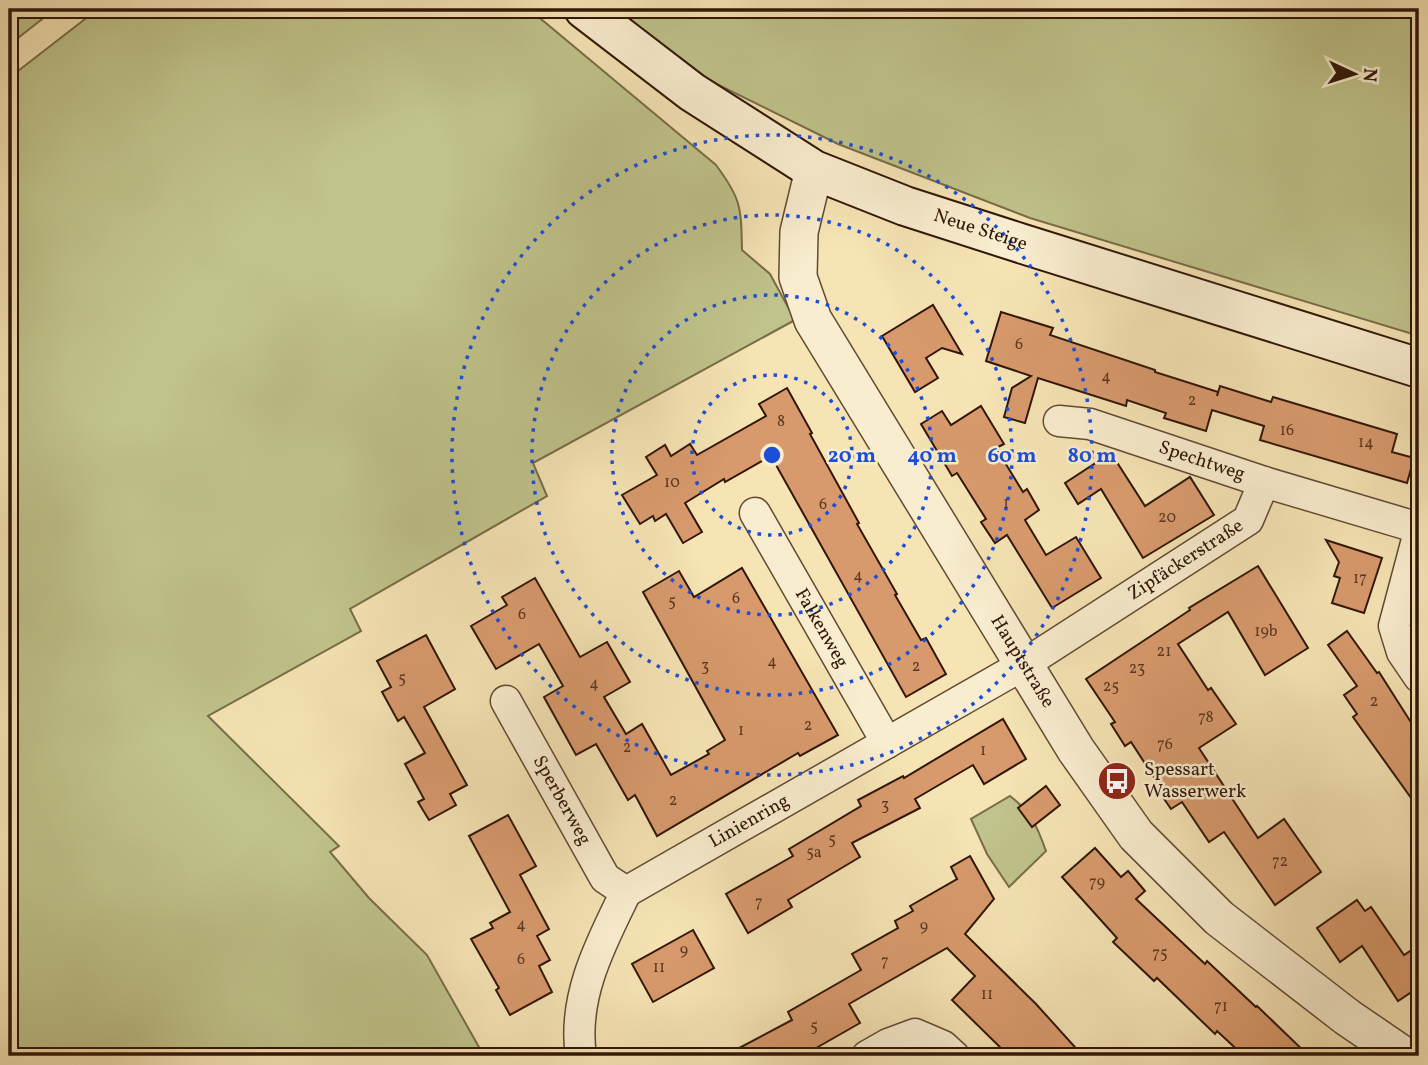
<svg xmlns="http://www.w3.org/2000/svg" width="1428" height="1065" font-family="Vollkorn,serif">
<rect width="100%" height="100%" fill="#f6e4b5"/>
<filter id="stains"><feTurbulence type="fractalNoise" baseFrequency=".00286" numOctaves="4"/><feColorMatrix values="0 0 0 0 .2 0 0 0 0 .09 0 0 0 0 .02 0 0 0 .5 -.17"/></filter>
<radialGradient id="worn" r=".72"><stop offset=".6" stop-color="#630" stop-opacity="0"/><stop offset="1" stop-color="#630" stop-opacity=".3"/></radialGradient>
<g fill="#c0c38b" stroke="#786c49" stroke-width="2">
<path d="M 9,9 L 55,9 L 9,45 Z"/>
<path d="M 98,9 L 529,9 L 716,165 C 742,200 741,208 742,250 L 770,274 L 795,320 L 533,463 L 547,496 L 350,609 L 361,631 L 208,716 L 339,846 L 330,852 L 369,898 L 427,955 L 484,1056 L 9,1056 L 9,78 Z"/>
<path d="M 600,9 L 1419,9 L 1419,336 L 1030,218 L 838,144 L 674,63 Z"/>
<path d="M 1010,796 C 1032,813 1037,826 1046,851 L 1009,887 L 987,854 L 971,819 Z"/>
</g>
<g fill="#d89a6d" stroke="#311607" stroke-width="2">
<path d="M 933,305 L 962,354 L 942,348 L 926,358 L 938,378 L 915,392 L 882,336 Z"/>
<path d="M 1001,312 L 1053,328 L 1050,335 L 1155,370 L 1155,372 L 1218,392 L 1217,396 L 1220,386 L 1271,402 L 1273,397 L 1397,434 L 1392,452 L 1414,458 L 1407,483 L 1260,440 L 1264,426 L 1212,410 L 1206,431 L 1164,418 L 1166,413 L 1127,400 L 1126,406 L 1038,378 L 1025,423 L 1004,417 L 1012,388 L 1031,376 L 986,361 Z"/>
<path d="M 787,388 L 812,433 L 810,434 L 859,523 L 857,524 L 897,594 L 895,595 L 921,640 L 926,638 L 946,674 L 906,697 L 771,456 L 725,482 L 724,479 L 685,503 L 702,532 L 683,543 L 666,514 L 655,521 L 653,516 L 640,524 L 622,495 L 657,475 L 646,457 L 665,445 L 671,456 L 690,444 L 697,455 L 766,416 L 759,404 Z"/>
<path d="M 981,406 L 1004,444 L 996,448 L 1023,492 L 1027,489 L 1039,510 L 1025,520 L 1046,555 L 1076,537 L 1101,578 L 1052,608 L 1007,535 L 995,543 L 981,522 L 986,519 L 957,473 L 952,476 L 921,424 L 942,411 L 951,425 Z"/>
<path d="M 1111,453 L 1145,506 L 1190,477 L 1214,515 L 1143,558 L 1101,489 L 1078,504 L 1065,483 Z"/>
<path d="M 1326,540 L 1382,558 L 1364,613 L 1332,603 L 1340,578 L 1334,576 L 1339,562 Z"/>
<path d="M 1258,566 L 1308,648 L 1265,675 L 1228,612 L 1178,644 L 1208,690 L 1211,688 L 1236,724 L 1199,748 L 1258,838 L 1284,819 L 1321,872 L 1275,905 L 1224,832 L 1209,842 L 1182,802 L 1171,809 L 1158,790 L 1161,788 L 1131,742 L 1125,746 L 1111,724 L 1115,722 L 1086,679 L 1190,610 L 1189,608 Z"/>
<path d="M 742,568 L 838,735 L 800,756 L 798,753 L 657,836 L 635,795 L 628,800 L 596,744 L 576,755 L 544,697 L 563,686 L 539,644 L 496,669 L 471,626 L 507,605 L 502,597 L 535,578 L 580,657 L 607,642 L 630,682 L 604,697 L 626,734 L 642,724 L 671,775 L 709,754 L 707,751 L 725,740 L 643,592 L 679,571 L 694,597 Z"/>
<path d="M 1347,631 L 1377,673 L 1379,672 L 1419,735 L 1419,809 L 1353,717 L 1357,714 L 1344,695 L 1357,686 L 1328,645 Z"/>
<path d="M 426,635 L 455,689 L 424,707 L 467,785 L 450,794 L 456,805 L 429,820 L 418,802 L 424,799 L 405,764 L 425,753 L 404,717 L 398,721 L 382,692 L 391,687 L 377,661 Z"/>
<path d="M 1003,719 L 1026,759 L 984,784 L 973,765 L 915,799 L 920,808 L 852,843 L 860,857 L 788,900 L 792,907 L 748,933 L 726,894 L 793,856 L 789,849 L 861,806 L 858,800 L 903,776 L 904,778 Z"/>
<path d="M 1046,786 L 1060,805 L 1032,827 L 1018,808 Z"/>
<path d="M 508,815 L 536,866 L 520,875 L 549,929 L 537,936 L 550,960 L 539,966 L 552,992 L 510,1015 L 496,990 L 499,988 L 471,939 L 493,928 L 490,923 L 510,912 L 469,836 Z"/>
<path d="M 1095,848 L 1121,877 L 1128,871 L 1145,891 L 1136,899 L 1205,964 L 1207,961 L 1256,1007 L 1257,1006 L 1309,1056 L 1244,1056 L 1217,1031 L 1215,1034 L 1157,978 L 1154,981 L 1113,942 L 1117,938 L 1062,877 Z"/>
<path d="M 970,856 L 994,899 L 965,934 L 1036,1004 L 1083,1056 L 1009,1056 L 952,1000 L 975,976 L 947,948 L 849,1004 L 860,1023 L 802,1056 L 724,1056 L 792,1020 L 788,1012 L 861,970 L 852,954 L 898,928 L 895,921 L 913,911 L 910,906 L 957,879 L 951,867 Z"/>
<path d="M 1357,900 L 1365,911 L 1371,907 L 1404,955 L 1419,945 L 1419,987 L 1398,1001 L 1362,946 L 1340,962 L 1317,928 Z"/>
<path d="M 693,930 L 714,968 L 653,1002 L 632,964 Z"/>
</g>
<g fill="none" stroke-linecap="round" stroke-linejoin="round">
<g stroke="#624a32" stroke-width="33">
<g id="minor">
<path id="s1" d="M 1059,421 L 1090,424 L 1264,482"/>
<path id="s2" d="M 755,513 L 887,743"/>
<path d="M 1419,532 L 1394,626 L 1402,652 L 1419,677"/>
<path id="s3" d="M 506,701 L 605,878 L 626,892"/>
<path id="s4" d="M 581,1056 C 572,997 601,943 626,892 L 1023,665 L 1248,520 L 1264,482 L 1419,528"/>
<path d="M 867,1056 L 888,1044 L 915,1034 L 943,1046 L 954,1056"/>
</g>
</g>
<g stroke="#624a32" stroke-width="40">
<g id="tertiary">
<path id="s5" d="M 814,170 L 799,232 L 798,277 L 813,320 L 1076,750 L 1136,835 L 1219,918 L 1347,1017 L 1404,1056"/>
</g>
</g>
<g stroke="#311607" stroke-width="42">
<g id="secondary">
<path id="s6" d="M 584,9 L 692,92 L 814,170 L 905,206 L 1020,243 L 1419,368"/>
</g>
</g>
<use href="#minor" stroke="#f9edcf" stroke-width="30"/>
<use href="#tertiary" stroke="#f9edcf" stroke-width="37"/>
<use href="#secondary" stroke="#f9edcf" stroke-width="38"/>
</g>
<g fill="none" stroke="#1d4ed8" stroke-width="3.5" stroke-dasharray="3.5 7">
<circle cx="772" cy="455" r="80"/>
<circle cx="772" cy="455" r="160"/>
<circle cx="772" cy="455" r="240"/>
<circle cx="772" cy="455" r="320"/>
</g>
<defs>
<g id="bus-disc" transform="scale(2.0125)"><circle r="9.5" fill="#8f2418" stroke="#f9edcf"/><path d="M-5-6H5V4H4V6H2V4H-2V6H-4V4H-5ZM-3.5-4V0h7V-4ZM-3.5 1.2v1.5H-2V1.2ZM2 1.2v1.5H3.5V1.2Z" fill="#fff"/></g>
</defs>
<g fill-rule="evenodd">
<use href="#bus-disc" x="1117" y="781"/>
</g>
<g text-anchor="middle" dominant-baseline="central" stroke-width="5" stroke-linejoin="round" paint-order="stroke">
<g font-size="16" fill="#5b3720">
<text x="1019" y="345">6</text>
<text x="1106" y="377">4</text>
<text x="1192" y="401">2</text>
<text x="781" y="422">8</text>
<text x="1287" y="431">16</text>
<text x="1366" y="443">14</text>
<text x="672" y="483">10</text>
<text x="1006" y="504">1</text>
<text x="823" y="505">6</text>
<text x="1167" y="518">20</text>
<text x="858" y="576">4</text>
<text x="1360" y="579">17</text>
<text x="736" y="599">6</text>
<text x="672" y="602">5</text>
<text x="522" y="615">6</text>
<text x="1266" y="632">19b</text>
<text x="1164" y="652">21</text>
<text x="772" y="662">4</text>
<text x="705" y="667">3</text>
<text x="916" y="667">2</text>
<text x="1137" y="669">23</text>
<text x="402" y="679">5</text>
<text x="594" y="684">4</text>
<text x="1111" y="687">25</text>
<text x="1374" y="702">2</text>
<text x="1206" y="718">78</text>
<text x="808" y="726">2</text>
<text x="741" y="731">1</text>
<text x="1165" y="745">76</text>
<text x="627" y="748">2</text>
<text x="983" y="751">1</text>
<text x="673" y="801">2</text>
<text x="885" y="806">3</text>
<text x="832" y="840">5</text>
<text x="814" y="853">5a</text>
<text x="1280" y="862">72</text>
<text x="1097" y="883">79</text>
<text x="759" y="903">7</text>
<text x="521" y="925">4</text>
<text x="924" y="927">9</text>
<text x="684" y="951">9</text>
<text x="1160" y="954">75</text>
<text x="521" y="960">6</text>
<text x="885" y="962">7</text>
<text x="659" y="968">11</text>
<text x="987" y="995">11</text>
<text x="1221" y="1007">71</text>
<text x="814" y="1027">5</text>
</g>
<g font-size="19" fill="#311607" stroke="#f9edcf">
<text stroke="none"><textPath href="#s6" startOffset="458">Neue Steige</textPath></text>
<text stroke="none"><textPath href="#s1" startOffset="149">Spechtweg</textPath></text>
<text stroke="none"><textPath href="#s4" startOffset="824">Zipfäckerstraße</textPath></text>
<text stroke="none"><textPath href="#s2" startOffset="133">Falkenweg</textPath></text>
<text stroke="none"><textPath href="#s5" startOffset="555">Hauptstraße</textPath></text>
<text stroke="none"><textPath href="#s3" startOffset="114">Sperberweg</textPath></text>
<text stroke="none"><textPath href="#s4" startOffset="315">Linienring</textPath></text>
</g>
<g font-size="19" fill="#311607" stroke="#f9edcf" text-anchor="start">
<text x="1144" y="770">Spessart<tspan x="1144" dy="22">Wasserwerk</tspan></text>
</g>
</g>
<circle cx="772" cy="455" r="10" fill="#1d4ed8" stroke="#f9edcf" stroke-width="3.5"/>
<g font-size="21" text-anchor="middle" font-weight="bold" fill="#1d4ed8" stroke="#f9edcf" stroke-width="5" stroke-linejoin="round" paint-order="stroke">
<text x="852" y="462">20 m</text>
<text x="932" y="462">40 m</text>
<text x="1012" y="462">60 m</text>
<text x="1092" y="462">80 m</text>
</g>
<rect width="1428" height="1065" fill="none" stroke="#f6e4b5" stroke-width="35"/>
<rect x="10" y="10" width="1407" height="1044" fill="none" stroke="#311607" stroke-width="3.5"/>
<rect x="18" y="18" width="1393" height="1030" fill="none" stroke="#311607" stroke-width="2"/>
<g transform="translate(1354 74) rotate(94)" stroke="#f9edcf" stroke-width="5" paint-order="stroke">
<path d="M0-5L12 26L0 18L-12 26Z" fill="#311607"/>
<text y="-10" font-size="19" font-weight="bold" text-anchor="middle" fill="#311607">N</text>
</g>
<rect width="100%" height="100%" filter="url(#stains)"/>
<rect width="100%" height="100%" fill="url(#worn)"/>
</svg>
